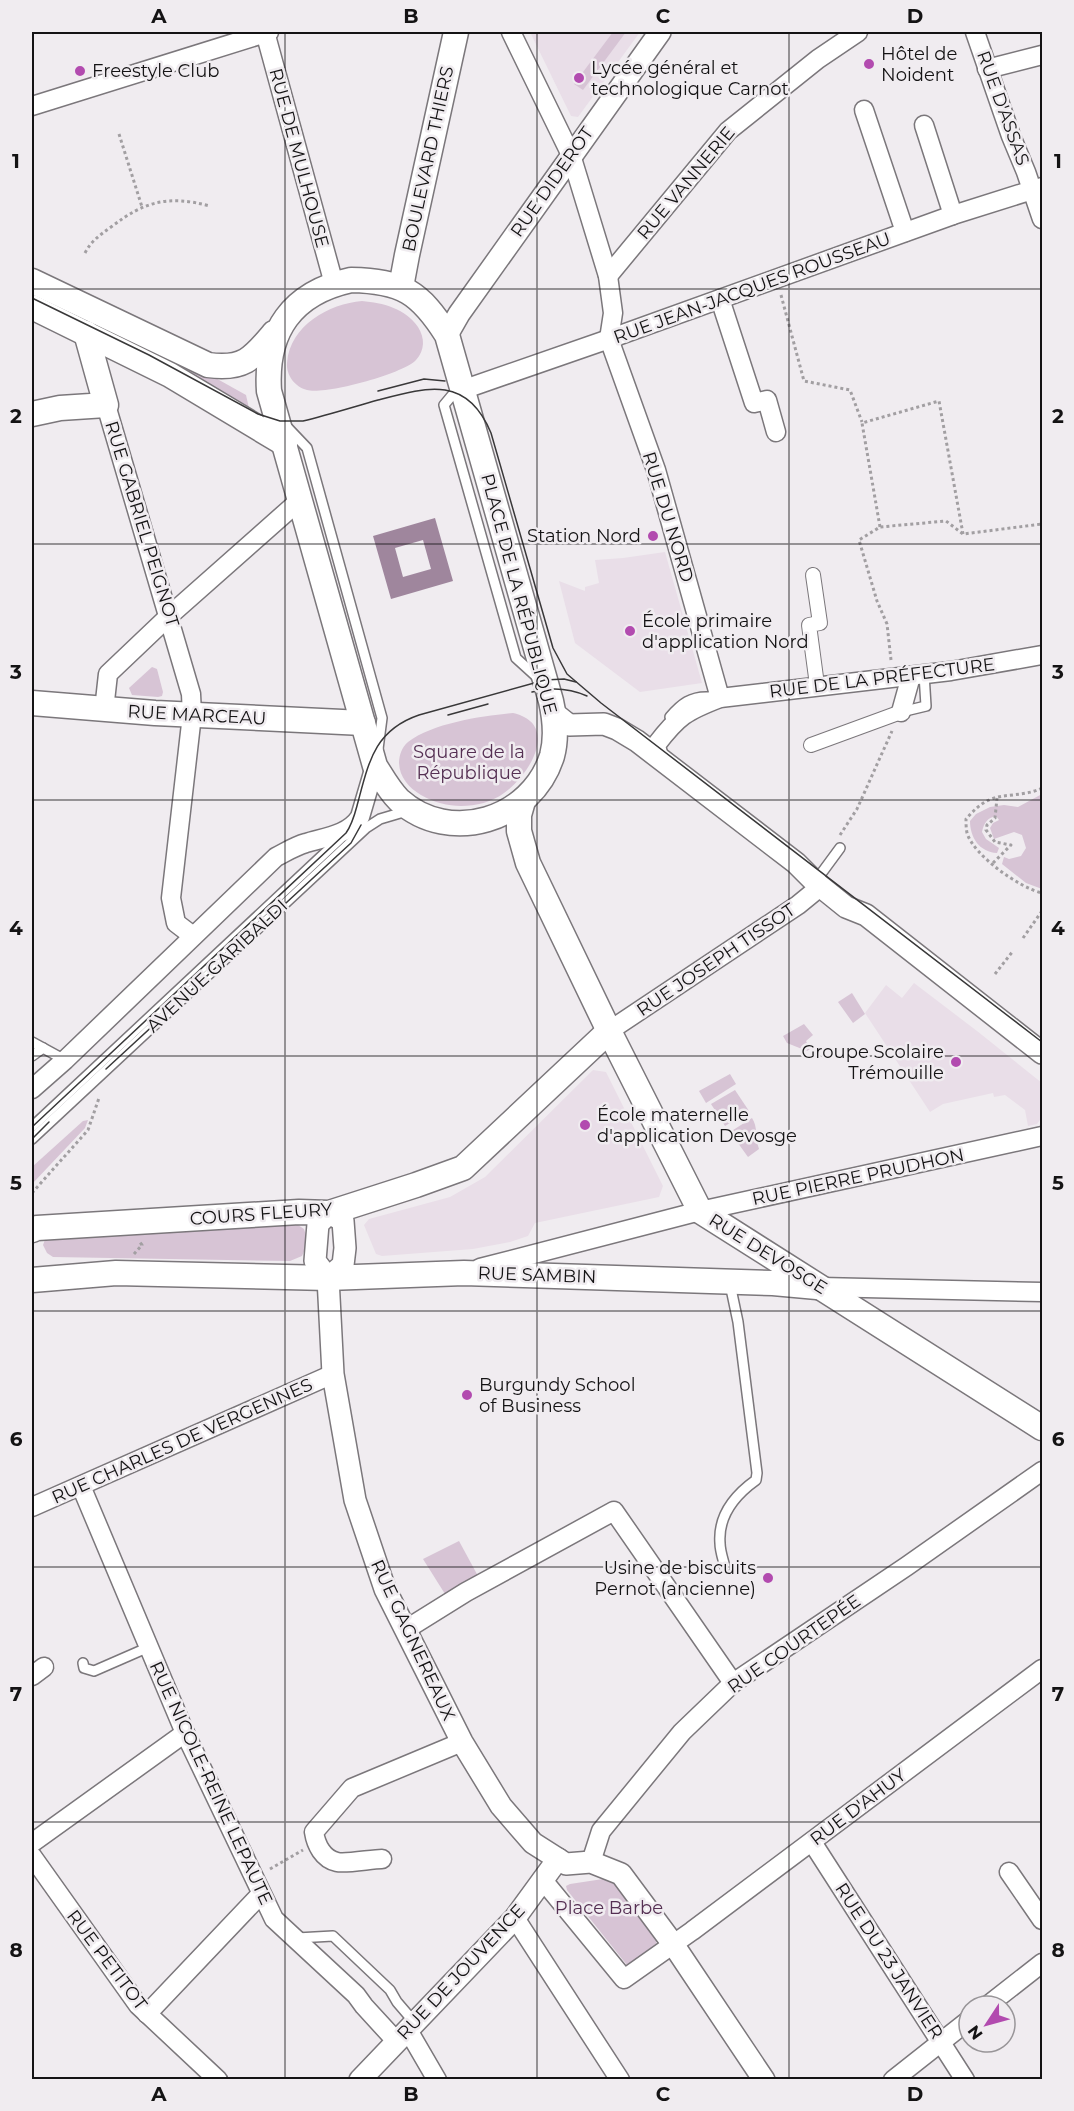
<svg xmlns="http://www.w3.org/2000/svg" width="1074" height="2111" font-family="Montserrat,sans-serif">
<rect width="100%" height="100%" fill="#f0ecf0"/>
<g fill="#e9dee8">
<path d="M 530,32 L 640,32 L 578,117 L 571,116 Z"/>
<path d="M 665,552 L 702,683 L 640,692 L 575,643 L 559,581 L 585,591 L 585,587 L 599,583 L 595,560 L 623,558 Z"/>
<path d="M 914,983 L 977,1031 L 1042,1083 L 1042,1117 L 1037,1124 L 1028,1126 L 1025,1110 L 1005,1095 L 994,1097 L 993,1093 L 943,1104 L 930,1112 L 865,1013 L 886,985 L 902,998 Z"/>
<path d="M 593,1070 L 606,1072 L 663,1186 L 659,1197 L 535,1223 L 528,1236 L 510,1242 L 473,1249 L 382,1256 L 376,1254 L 364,1225 L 369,1219 L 450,1197 L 485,1177 Z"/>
</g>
<g fill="#d7c4d5">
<path d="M 613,32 L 626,32 L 583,90 L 574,84 Z"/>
<path d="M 32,286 L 185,361 L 246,395 L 251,417 L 32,303 Z"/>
<path d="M 362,301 C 383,303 405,308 418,327 C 425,338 425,350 416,360 C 403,374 325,395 307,390 C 295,387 286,375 287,363 C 290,325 329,304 362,301 Z"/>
<path d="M 152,667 L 157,669 L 163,692 L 162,696 L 158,697 L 132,695 L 129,688 Z"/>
<path d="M 513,713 C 561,724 529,776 504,793 C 492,802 476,806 461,806 C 436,806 400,791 399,763 C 399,755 402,747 408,742 C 433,723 482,716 513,713 Z"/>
<path d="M 1042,794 L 1042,889 L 1026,883 L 1002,864 L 1004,857 L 1009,859 L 1021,856 L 1026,848 L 1022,835 L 1014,832 L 994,839 L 990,828 L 993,823 L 999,820 L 996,816 C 987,818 984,823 982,832 L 986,839 L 999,848 L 997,853 C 979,852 970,837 970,821 L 976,814 L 990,807 L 1004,805 L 1018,807 Z"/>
<path d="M 852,993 L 865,1014 L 853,1023 L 838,1002 Z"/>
<path d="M 804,1024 L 813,1035 L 806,1041 L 810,1049 L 807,1051 L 787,1043 L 783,1036 Z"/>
<path d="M 730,1074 L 736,1084 L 706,1103 L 699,1091 Z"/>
<path d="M 735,1090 L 749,1111 L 725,1126 L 711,1104 Z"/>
<path d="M 752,1118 C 758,1127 755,1138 759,1149 L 748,1157 L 730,1132 Z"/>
<path d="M 88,1120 L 85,1128 L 32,1184 L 32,1167 L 83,1121 Z"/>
<path d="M 292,1221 L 304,1229 L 308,1242 L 302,1256 L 290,1261 L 53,1257 L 47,1253 L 43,1245 L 46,1237 Z"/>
<path d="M 459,1541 L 478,1576 L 445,1594 L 423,1559 Z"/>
<path d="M 603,1879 L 614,1882 L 657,1938 L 656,1944 L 630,1964 L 627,1965 L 567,1890 L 566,1886 L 570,1884 Z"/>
</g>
<path fill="#9f869d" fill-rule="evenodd" d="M 435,518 L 453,581 L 391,599 L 373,536 ZM 423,540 L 431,569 L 403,577 L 395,548 Z"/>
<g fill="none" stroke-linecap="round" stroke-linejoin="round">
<g stroke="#7b777b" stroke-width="12">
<g id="service">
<path d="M 461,390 L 454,393 L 444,405 L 516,658 L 538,678"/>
<path d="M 287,427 L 307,448 L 382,718 L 378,749"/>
<path d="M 901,712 L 926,706 L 924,674"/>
<path d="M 670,717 C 681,704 691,696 709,697"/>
<path d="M 815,882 L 840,848"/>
<path d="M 32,1042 L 65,1060"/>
<path d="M 32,1056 L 43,1048"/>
<path d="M 32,1127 L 340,839"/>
<path d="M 32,1139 L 366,828 L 380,819 L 407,811"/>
<path d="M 725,1567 C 723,1559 720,1551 720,1543 C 718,1516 735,1495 756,1480 L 757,1473 L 738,1322 L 730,1284"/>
<path d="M 83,1663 L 84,1668 L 94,1671 L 149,1647"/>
<path d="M 297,1938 L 333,1936 L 390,1990 L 397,2002 L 415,2023"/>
</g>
</g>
<g stroke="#7b777b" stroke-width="16">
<g id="pedestrian">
<path d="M 813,575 L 820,623 L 809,625 L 817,685"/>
<path d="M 811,745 L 901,712"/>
</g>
</g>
<g stroke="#7b777b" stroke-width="21">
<g id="minor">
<path d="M 265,32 L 334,284"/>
<path d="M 511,32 L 571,155 L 608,276 L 613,313 L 609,339 L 656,470 L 720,698"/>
<path d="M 975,32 L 1011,136 L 1026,172 L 1042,219"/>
<path d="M 987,69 L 1042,55"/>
<path d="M 32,106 L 269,32"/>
<path d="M 864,110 L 905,232"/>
<path d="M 924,125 L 953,215"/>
<path d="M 608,276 L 728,131 L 818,59 L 858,32"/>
<path d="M 720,299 L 754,403 L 767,400 L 776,432"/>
<path d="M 462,390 L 609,339 L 953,215 L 1042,187"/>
<path d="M 106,405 L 191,694 L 192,715 L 171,898 L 176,923 L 193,936"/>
<path d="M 104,710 L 108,674 L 169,616 L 300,500"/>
<path d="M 901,712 L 911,676"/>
<path d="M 659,758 L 656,745 C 678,716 686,711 720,698 L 951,671 L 1042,655"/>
<path d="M 609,1031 L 798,905 L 820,887"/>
<path d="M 32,1089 L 65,1060 L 276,857 C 286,852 295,846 306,843 C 326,837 348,835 360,817 L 375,766"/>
<path d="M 480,1268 L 700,1211 L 1042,1136"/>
<path d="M 821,1287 L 1042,1292"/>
<path d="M 81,1486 L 185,1733 L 274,1919 L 356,1995 L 364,2006 L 397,2042"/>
<path d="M 32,1507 L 333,1374"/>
<path d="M 405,1630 L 466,1592 L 614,1511 L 733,1683"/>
<path d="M 32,1676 L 44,1667"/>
<path d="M 812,1842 L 965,2080"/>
<path d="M 32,1843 L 185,1733"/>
<path d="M 32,1856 L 138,2005 L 218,2080"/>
<path d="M 382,1859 C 372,1859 346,1864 337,1862 C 323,1859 316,1845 314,1832 L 352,1788 L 462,1742"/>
<path d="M 591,1862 L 601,1831 L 682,1732 L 733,1683 L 907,1566 L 1042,1471"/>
<path d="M 1009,1872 L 1042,1920"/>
<path d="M 542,1879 L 624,1979 L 692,1931 L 1042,1669"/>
<path d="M 515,1918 L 620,2080"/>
<path d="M 987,2006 L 1042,1963"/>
<path d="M 147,2014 L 261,1894"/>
<path d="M 405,2033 L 412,2037 L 437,2080"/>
<path d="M 893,2080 L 969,2020"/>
</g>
</g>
<g stroke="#7b777b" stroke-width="24">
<g id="tertiary">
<path d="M 447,335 L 459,314 L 660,32"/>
<path d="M 554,713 L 569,725 L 604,724 L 617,729 L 637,741 L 796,863 L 815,882 L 846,907 L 866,915 L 1042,1053"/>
<path d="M 328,1278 L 343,1265 L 345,1248 L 343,1221 L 329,1213 L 318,1224 L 315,1261 L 328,1278 L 333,1374 L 355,1500 L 385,1589 L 462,1742 L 501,1806 L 533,1843 L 566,1864 L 591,1862 L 621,1874 L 673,1944 L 764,2080"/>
<path d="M 360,2080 L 515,1918 L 558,1859"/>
</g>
</g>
<g stroke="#7b777b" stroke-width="27">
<g id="secondary">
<path d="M 351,280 C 402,281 420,292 447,335 L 551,701 C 555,719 557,738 552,756 C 532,820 450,846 399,800 C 389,790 382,777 375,766 L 269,391 C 265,331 292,293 351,280 Z"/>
<path d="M 32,281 L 208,365 C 244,370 253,358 274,333"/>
<path d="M 401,287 L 407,255 L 456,32"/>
<path d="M 32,307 L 170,375 L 285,444"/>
<path d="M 32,414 L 60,408 L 106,405 L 86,333"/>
<path d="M 32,703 L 155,713 L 363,723"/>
<path d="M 523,801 L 519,815 L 519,831 L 528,863 L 609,1031 L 700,1211 L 1042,1428"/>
<path d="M 32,1230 L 37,1228 L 299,1212 L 329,1213 L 416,1185 L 463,1168 L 609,1031"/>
<path d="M 32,1280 L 116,1273 L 328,1278 L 464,1273 L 773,1283 L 817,1287"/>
</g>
</g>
<g stroke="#a29fa2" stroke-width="3" stroke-dasharray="3 3" stroke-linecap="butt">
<path d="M 119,134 L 142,207"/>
<path d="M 85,253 C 91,241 100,235 111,227 C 145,201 168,195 210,206"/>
<path d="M 781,295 L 804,381 L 850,390 L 862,422"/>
<path d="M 880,527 L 862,423 L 939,401 L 963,534"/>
<path d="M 891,660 L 887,624 L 877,601 L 859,540 L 880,527 L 946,521 L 963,534 L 1042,524"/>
<path d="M 1042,788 C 1024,797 1004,793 989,800 C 980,804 973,811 966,819 C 966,823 966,828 967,833 C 974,856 1020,888 1042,893"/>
<path d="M 840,835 L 857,809 L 892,731"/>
<path d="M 993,863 L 1011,845 L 995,842 L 986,830 L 987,825 L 995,818 L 997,798"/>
<path d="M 1023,938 L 1042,911"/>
<path d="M 995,974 L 1013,951"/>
<path d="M 32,1193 L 88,1130 L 99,1098"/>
<path d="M 134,1254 L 142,1245 L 139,1241"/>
<path d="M 270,1869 L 303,1850"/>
</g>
<use href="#service" stroke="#fff" stroke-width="9"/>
<use href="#pedestrian" stroke="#fff" stroke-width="14"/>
<use href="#minor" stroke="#fff" stroke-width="18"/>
<use href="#tertiary" stroke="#fff" stroke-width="21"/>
<use href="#secondary" stroke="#fff" stroke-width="24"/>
<g stroke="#393839" stroke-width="1.5">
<path d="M 32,298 L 149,355 L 258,414 L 280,421 L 303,421 C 328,415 353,407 378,400 C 427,387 467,375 491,433 L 553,648 L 567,674 L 601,703 L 1042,1042"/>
<path d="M 378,391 L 424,379 L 445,381"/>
<path d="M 532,692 C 551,687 569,688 587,696"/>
<path d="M 448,715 L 488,704"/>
<path d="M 106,1069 L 351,843 L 361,825"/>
<path d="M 32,1127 L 346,833 C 353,823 355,813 358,802 C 369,761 375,730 419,715 L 545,680 L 564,679 L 576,682"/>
<path d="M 32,1139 L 49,1122"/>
</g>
</g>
<path fill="none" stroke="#141314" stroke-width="1.5" stroke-opacity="0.55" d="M 285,32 L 285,2080M 537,32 L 537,2080M 789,32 L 789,2080M 32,289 L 1042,289M 32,544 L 1042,544M 32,800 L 1042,800M 32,1056 L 1042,1056M 32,1311 L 1042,1311M 32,1567 L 1042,1567M 32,1822 L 1042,1822"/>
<g fill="#b24baf" stroke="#f0ecf0" stroke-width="2">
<circle cx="869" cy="64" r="6"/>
<circle cx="80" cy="71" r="6"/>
<circle cx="579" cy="78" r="6"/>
<circle cx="653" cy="536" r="6"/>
<circle cx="630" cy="631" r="6"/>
<circle cx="956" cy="1062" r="6"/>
<circle cx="585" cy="1125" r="6"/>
<circle cx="467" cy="1395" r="6"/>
<circle cx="768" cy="1578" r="6"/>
</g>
<g text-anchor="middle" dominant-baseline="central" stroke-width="5" stroke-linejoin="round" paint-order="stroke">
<g font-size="18" fill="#141314" stroke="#f0ecf0" text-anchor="start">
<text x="881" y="54">Hôtel de<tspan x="881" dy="21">Noident</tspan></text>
<text x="591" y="68">Lycée général et<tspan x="591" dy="21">technologique Carnot</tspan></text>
<text x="92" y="71">Freestyle Club</text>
<text x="641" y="536" text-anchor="end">Station Nord</text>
<text x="642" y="621">École primaire<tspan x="642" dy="21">d'application Nord</tspan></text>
<text x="944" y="1052" text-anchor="end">Groupe Scolaire<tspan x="944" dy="21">Trémouille</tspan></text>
<text x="597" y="1115">École maternelle<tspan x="597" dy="21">d'application Devosge</tspan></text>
<text x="479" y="1385">Burgundy School<tspan x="479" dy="21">of Business</tspan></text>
<text x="756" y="1568" text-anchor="end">Usine de biscuits<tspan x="756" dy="21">Pernot (ancienne)</tspan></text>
</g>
<g font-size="18" fill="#141314" stroke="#f0ecf0">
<text transform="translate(1003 108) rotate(70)">RUE D'ASSAS</text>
<text transform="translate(299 158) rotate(75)">RUE DE MULHOUSE</text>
<text transform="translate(428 159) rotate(-78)">BOULEVARD THIERS</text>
<text transform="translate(552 182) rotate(-55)">RUE DIDEROT</text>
<text transform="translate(686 183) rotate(-50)">RUE VANNERIE</text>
<text transform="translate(752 288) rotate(-20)">RUE JEAN-JACQUES ROUSSEAU</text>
<text transform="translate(668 517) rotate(73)">RUE DU NORD</text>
<text transform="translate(142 524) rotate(73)">RUE GABRIEL PEIGNOT</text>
<text transform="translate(519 594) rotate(75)">PLACE DE LA RÉPUBLIQUE</text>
<text transform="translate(882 678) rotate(-7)">RUE DE LA PRÉFECTURE</text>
<text transform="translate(197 715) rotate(3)">RUE MARCEAU</text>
<text transform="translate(716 960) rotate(-34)">RUE JOSEPH TISSOT</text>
<text transform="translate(217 966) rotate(-43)">AVENUE GARIBALDI</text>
<text transform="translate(858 1177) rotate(-12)">RUE PIERRE PRUDHON</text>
<text transform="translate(261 1214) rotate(-4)">COURS FLEURY</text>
<text transform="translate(768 1254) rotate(32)">RUE DEVOSGE</text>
<text transform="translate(537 1275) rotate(2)">RUE SAMBIN</text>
<text transform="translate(182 1441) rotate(-24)">RUE CHARLES DE VERGENNES</text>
<text transform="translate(413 1640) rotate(65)">RUE GAGNEREAUX</text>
<text transform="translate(794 1644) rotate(-35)">RUE COURTEPÉE</text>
<text transform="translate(211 1783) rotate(65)">RUE NICOLE-REINE LEPAUTE</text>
<text transform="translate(858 1807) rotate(-37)">RUE D'AHUY</text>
<text transform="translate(107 1960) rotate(53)">RUE PETITOT</text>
<text transform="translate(889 1961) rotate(57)">RUE DU 23 JANVIER</text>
<text transform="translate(461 1972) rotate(-47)">RUE DE JOUVENCE</text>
</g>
<g font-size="18" fill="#553053" stroke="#f0ecf0">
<text x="469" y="752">Square de la<tspan x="469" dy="21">République</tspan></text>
<text x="609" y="1908">Place Barbe</text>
</g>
</g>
<rect width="1074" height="2111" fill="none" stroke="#f0ecf0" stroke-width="66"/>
<g transform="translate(987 2024) rotate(234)"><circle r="28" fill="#f0ecf0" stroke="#989598" stroke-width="1.5"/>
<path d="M0-4.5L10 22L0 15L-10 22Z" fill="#b24baf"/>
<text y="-9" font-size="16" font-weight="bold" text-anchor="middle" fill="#141314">N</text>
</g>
<rect x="33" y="33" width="1008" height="2045" fill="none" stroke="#141314" stroke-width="2"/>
<g font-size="20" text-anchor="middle" font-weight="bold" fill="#141314">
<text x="159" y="23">A</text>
<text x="411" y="23">B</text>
<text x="663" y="23">C</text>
<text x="915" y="23">D</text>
<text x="16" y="168">1</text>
<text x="1058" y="168">1</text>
<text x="16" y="423">2</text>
<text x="1058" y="423">2</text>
<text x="16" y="679">3</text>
<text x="1058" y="679">3</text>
<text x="16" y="935">4</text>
<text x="1058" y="935">4</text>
<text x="16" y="1190">5</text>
<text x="1058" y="1190">5</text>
<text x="16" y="1446">6</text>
<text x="1058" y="1446">6</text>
<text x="16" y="1701">7</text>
<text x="1058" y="1701">7</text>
<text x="16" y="1957">8</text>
<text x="1058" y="1957">8</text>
<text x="159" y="2101">A</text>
<text x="411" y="2101">B</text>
<text x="663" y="2101">C</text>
<text x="915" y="2101">D</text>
</g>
</svg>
